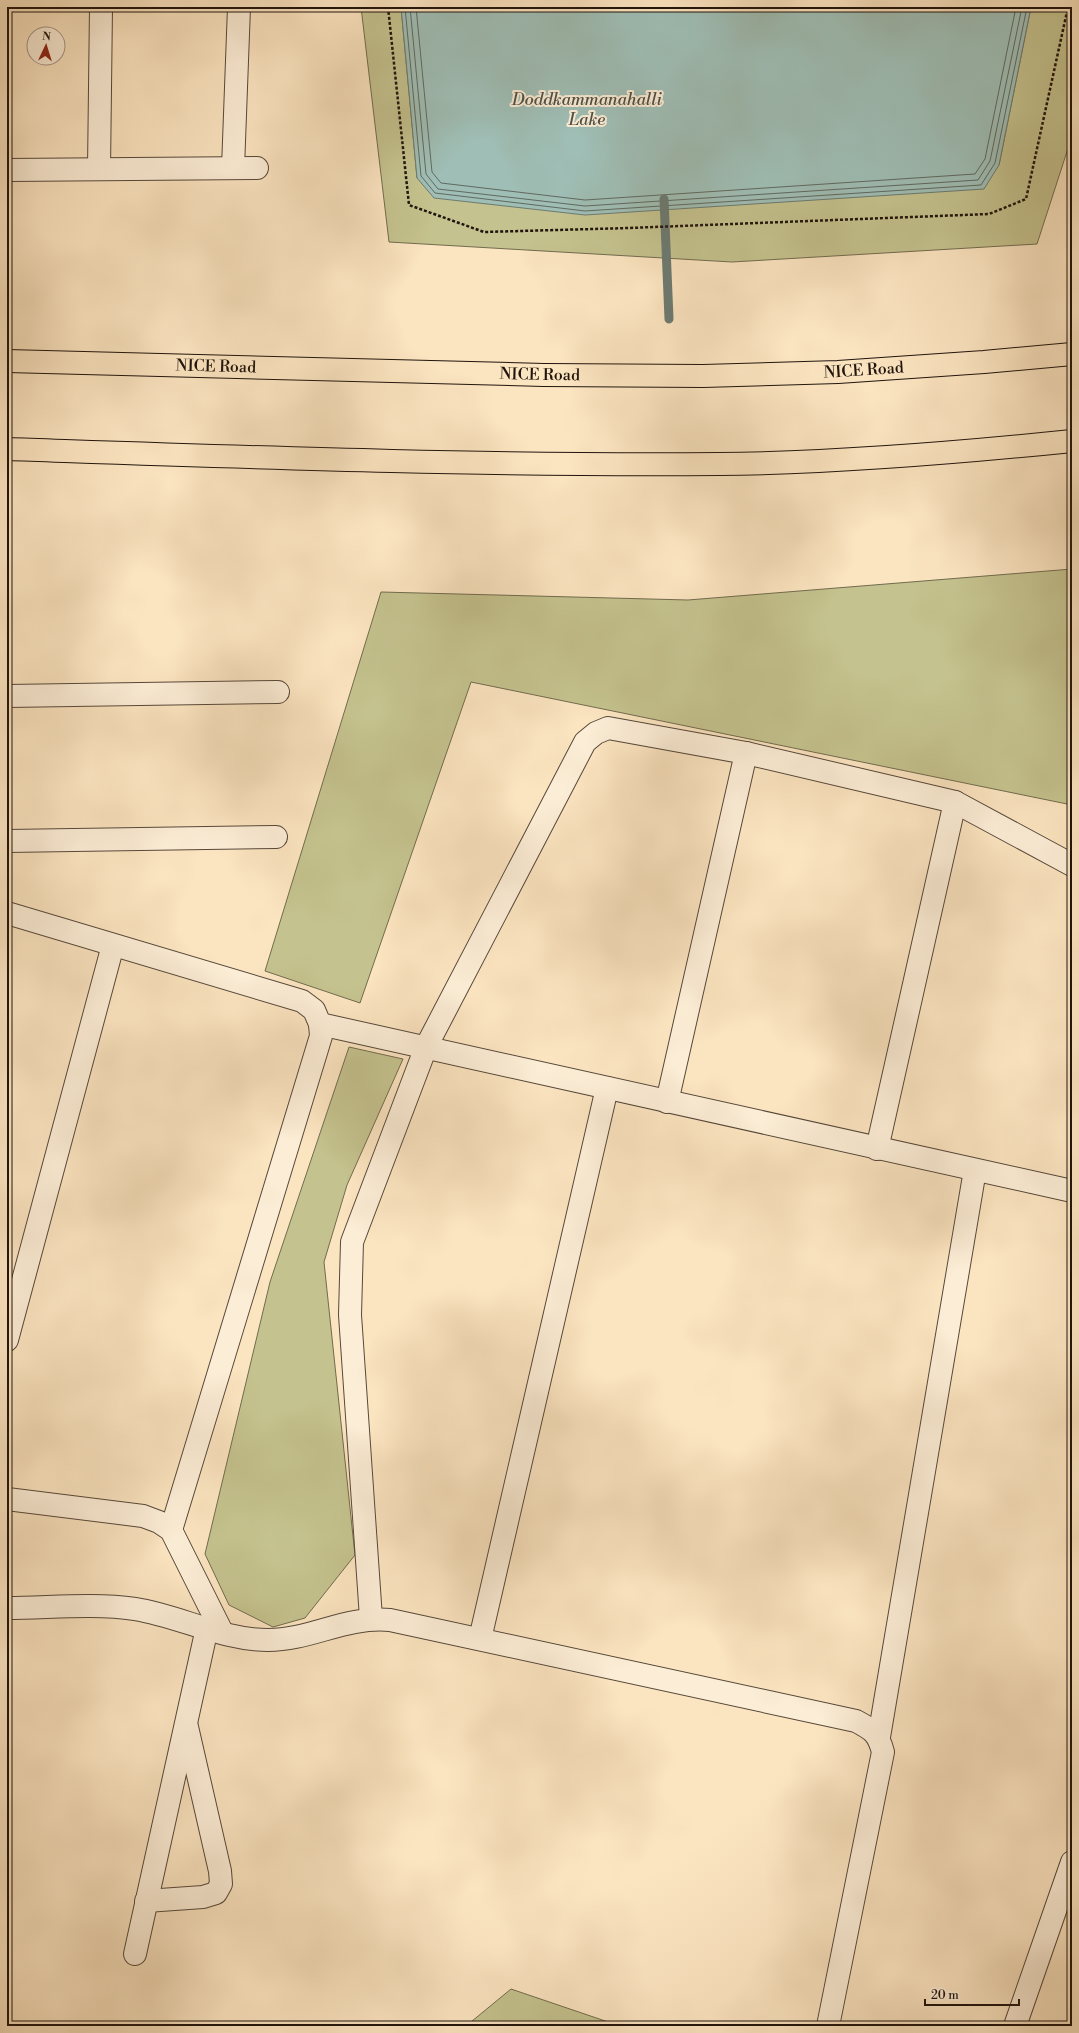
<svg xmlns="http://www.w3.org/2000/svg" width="1079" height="2033" font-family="'Libre Bodoni',serif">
<rect width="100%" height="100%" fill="#fbe4c0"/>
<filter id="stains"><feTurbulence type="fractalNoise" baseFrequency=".005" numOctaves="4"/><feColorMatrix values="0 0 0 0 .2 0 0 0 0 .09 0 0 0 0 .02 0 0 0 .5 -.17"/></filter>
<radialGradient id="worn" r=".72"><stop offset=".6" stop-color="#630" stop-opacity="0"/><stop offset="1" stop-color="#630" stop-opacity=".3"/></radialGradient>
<g fill="#c4c28e" stroke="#726b4e">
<path d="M 361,7 L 401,7 L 417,178 L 999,165 L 1031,7 L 1072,7 L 1072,136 L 1037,244 L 732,262 L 389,242 Z"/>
<path d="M 1072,569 L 1072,805 L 471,682 L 360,1003 L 265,971 L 381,592 L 688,600 Z"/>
<path d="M 349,1047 L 403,1059 L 347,1185 L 324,1262 L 355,1555 L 305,1618 L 273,1627 L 229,1605 L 205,1554 L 270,1282 Z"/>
<path d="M 511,1989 L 617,2025 L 466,2026 Z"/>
</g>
<path fill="#9fbeb5" stroke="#6c7a72" d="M 401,7 L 1031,7 L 999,165 L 984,189 L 585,215 L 434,198 L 417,178 Z"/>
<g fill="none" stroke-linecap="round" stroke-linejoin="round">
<g stroke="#606961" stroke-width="1">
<path d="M 405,7 L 421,176 L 435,193 L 585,211 L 981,185 L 995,163 L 1027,7"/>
<path d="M 410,7 L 426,174 L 438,189 L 585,206 L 978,180 L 990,161 L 1022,7"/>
<path d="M 416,7 L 432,172 L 441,183 L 585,200 L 975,174 L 985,159 L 1016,7"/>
</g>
<path stroke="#6c7a72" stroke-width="9" d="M 664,199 L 669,319"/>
<g stroke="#57483a" stroke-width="24">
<g id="minor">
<path d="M 233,168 L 239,7"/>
<path d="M 99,169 L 101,7"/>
<path d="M 7,170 L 257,168"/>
<path d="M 7,696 L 278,692"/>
<path d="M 7,841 L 276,837"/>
<path d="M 7,913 L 302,1001 L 314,1010 L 320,1024 L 1072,1191"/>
<path d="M 667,1102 L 746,753"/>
<path d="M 877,1149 L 955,802"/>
<path d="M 7,1340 L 113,945"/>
<path d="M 7,1499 L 143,1516 L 159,1522 L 171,1530 L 222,1632"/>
<path d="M 171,1530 L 321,1036 L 320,1024"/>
<path d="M 7,1608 C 49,1608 93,1603 135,1609 C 180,1616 222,1640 268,1640 C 311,1640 345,1616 390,1620 L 856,1721 C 873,1730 878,1733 883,1752 L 828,2026"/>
<path d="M 371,1618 L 350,1315 L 352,1242 L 426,1047 L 585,742 L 596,733 L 608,728 L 746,753 L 955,802 L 1072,865"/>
<path d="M 480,1639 L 607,1088"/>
<path d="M 879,1737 L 975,1170"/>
<path d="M 146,1901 L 203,1897 L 216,1893 L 221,1884 L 220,1871 L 187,1727"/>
<path d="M 135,1954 L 207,1628"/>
<path d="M 1015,2026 L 1072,1862"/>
</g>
</g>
<g stroke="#20140d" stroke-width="24">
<g id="highway">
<path id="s1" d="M 7,361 L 544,375 L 703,376 L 838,372 L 984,362 L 1072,354"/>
<path d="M 7,449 C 244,457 482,466 719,464 C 837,463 955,453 1072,441"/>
</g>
</g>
<path stroke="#20140d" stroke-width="2.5" stroke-dasharray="3 2" stroke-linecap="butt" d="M 388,7 L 409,205 L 484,232 L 629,228 L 989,214 L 1026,199 L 1068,7"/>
<use href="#minor" stroke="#fcedd6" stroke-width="22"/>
<use href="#highway" stroke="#fbe4c0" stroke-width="22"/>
</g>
<g text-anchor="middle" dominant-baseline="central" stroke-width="4" stroke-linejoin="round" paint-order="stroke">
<g font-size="16" fill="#20140d" stroke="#fcedd6">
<text stroke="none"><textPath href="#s1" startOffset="209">NICE Road</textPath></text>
<text stroke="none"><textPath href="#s1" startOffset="857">NICE Road</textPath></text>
<text stroke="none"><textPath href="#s1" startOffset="533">NICE Road</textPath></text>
</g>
<g font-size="17" font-style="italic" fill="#4c5048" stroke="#fcedd6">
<text x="587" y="100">Doddkammanahalli<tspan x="587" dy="20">Lake</tspan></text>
</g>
</g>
<rect width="1079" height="2033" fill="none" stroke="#fbe4c0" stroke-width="24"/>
<rect x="8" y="8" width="1063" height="2017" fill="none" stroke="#20140d" stroke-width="2"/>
<rect x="12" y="12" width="1055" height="2009" fill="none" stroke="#20140d"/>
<g transform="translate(46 46) rotate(4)"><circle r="19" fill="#fcedd6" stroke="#a49686"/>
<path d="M0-3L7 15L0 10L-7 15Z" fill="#8f2418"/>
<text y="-6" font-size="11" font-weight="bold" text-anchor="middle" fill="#20140d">N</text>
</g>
<path d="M925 1999v6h94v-6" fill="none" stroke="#20140d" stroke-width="2"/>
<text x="931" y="1999" font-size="12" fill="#20140d" stroke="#fcedd6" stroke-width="3" paint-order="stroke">20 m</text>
<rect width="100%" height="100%" filter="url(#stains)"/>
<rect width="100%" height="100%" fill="url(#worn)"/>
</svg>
